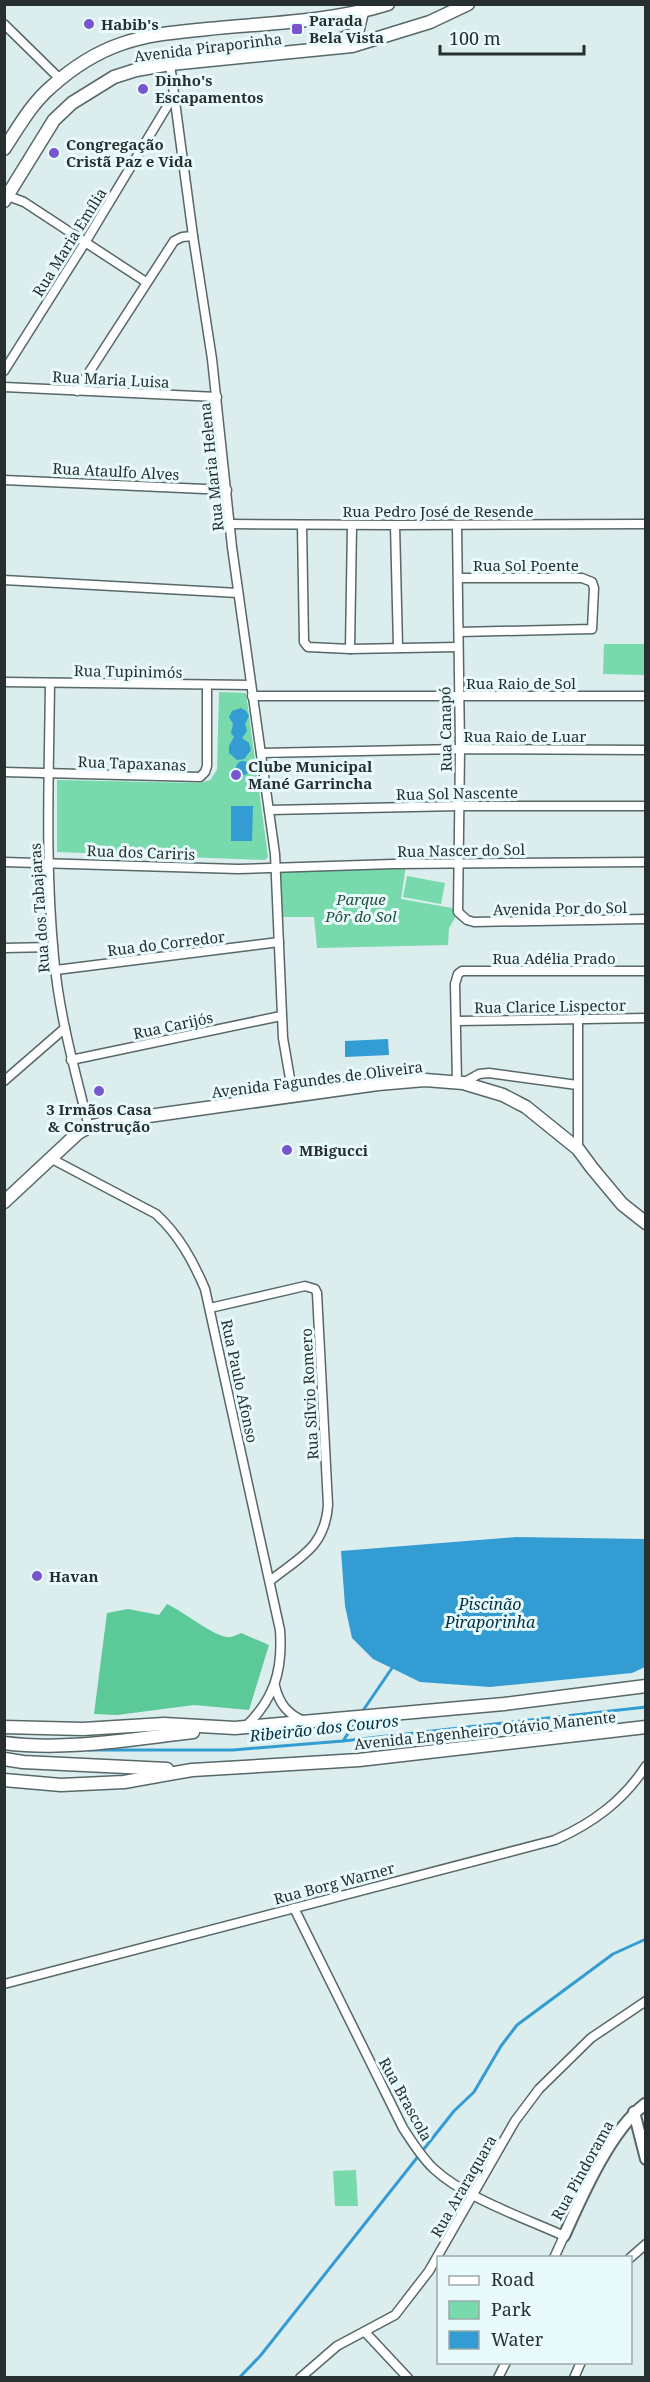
<svg xmlns="http://www.w3.org/2000/svg" width="650" height="2382" font-family="'Noto Serif',serif">
<rect width="100%" height="100%" fill="#dbeded"/>
<g fill="#77d9ac">
<path d="M 604,644 L 645,644 L 645,675 L 603,674 Z"/>
<path d="M 219,692 L 246,693 L 268,857 L 265,860 L 57,852 L 57,780 L 200,783 L 210,780 L 217,770 Z"/>
<path d="M 406,865 L 401,899 L 452,908 L 456,916 L 449,928 L 448,945 L 317,948 L 314,917 L 282,917 L 281,871 Z"/>
<path d="M 407,876 L 445,883 L 441,904 L 403,897 Z"/>
<path d="M 356,2170 L 358,2206 L 335,2206 L 333,2171 Z"/>
</g>
<path fill="#5cc999" d="M 167,1604 C 182,1611 214,1636 227,1637 C 232,1638 236,1635 241,1633 L 269,1645 L 249,1710 L 194,1705 L 117,1715 L 94,1714 L 107,1613 L 128,1609 L 159,1615 Z"/>
<g fill="#339cd3">
<path d="M 241,708 L 246,711 L 249,716 L 245,724 L 247,731 L 242,738 L 249,743 L 251,750 L 244,759 L 237,760 L 229,753 L 229,746 L 234,737 L 231,733 L 233,724 L 229,717 L 232,711 Z"/>
<circle cx="243" cy="768" r="7"/>
<path d="M 231,806 L 253,806 L 252,841 L 231,841 Z"/>
<path d="M 388,1039 L 389,1055 L 345,1057 L 345,1041 Z"/>
<path d="M 516,1537 L 645,1539 L 645,1667 L 632,1673 L 490,1687 L 420,1682 L 373,1659 L 352,1638 L 345,1606 L 341,1551 Z"/>
</g>
<g fill="none" stroke-linecap="round" stroke-linejoin="round">
<g stroke="#339cd3" stroke-width="3">
<path d="M 362,1712 L 392,1668"/>
<path d="M 343,1741 L 357,1720"/>
<path d="M 89,1750 L 233,1750 L 343,1741 L 646,1707"/>
<path d="M 239,2378 L 261,2355 L 454,2111 L 474,2092 L 501,2046 L 517,2025 L 613,1954 L 646,1939"/>
</g>
<g stroke="#586768" stroke-width="11">
<g id="minor">
<path d="M 4,24 L 60,79"/>
<path d="M 170,64 L 193,236 L 212,359 L 232,547 L 275,854 L 283,1038 L 293,1096"/>
<path d="M 8,196 L 24,202 L 146,282"/>
<path d="M 4,371 L 86,241 L 174,95"/>
<path d="M 4,387 L 217,397"/>
<path d="M 77,391 L 174,241 L 182,237 L 193,236"/>
<path d="M 4,480 L 227,490"/>
<path d="M 230,524 L 395,525 L 646,524"/>
<path d="M 302,525 L 304,642 L 308,647 L 350,649 L 458,647"/>
<path d="M 395,525 L 398,647"/>
<path d="M 457,525 L 460,749 L 458,912 L 467,920 L 474,922 L 646,919"/>
<path d="M 459,578 L 582,578 L 592,582 L 594,588 L 592,629 L 459,632"/>
<path d="M 4,580 L 238,593"/>
<path d="M 350,649 L 352,525"/>
<path d="M 4,682 L 251,685"/>
<path d="M 50,683 C 49,775 45,866 54,957 C 59,1015 75,1071 89,1127"/>
<path d="M 252,696 L 646,696"/>
<path d="M 261,753 L 460,749 L 646,750"/>
<path d="M 4,772 L 200,777 L 205,772 L 207,766 L 207,685"/>
<path d="M 269,810 L 459,806 L 646,806"/>
<path d="M 4,862 L 238,869 L 393,864 L 646,862"/>
<path d="M 4,948 L 53,947"/>
<path d="M 56,970 L 279,942"/>
<path d="M 578,1019 L 578,1149"/>
<path d="M 456,1021 L 646,1018"/>
<path d="M 71,1060 L 281,1016"/>
<path d="M 4,1081 L 65,1028"/>
<path d="M 457,1082 L 455,984 L 458,974 L 462,971 L 646,971"/>
<path d="M 463,1083 L 479,1074 L 489,1073 L 577,1085"/>
<path d="M 50,1158 L 156,1214 C 179,1235 193,1261 205,1289 L 280,1630 C 283,1671 274,1700 244,1728"/>
<path d="M 210,1308 L 305,1286 L 315,1289 L 317,1293 L 328,1505 C 325,1547 301,1556 270,1581"/>
<path d="M 275,1686 C 279,1703 287,1714 304,1721"/>
<path d="M 294,1908 L 403,2128 C 412,2142 422,2158 434,2169 C 465,2198 525,2218 564,2236 L 554,2258"/>
<path d="M 4,1984 L 555,1840 C 593,1823 623,1801 646,1766"/>
<path d="M 630,2258 L 646,2244"/>
<path d="M 365,2332 L 408,2378"/>
<path d="M 300,2378 L 337,2346 L 395,2315 L 429,2271 L 515,2121 L 539,2089 L 591,2038 L 646,2001"/>
<path d="M 498,2378 L 506,2362"/>
<path d="M 574,2378 L 581,2362"/>
</g>
</g>
<g stroke="#586768" stroke-width="14">
<g id="tertiary">
<path d="M 634,2112 L 646,2159"/>
<path d="M 564,2236 C 582,2196 610,2131 645,2104 L 646,2108"/>
</g>
</g>
<g stroke="#586768" stroke-width="15">
<g id="secondary">
<path d="M 4,1202 L 78,1133 L 89,1127 L 113,1121 L 378,1084 L 425,1080 L 463,1083 L 503,1095 L 526,1107 L 578,1149 L 592,1168 L 622,1204 L 646,1223"/>
<path d="M 4,1727 L 83,1729 L 164,1724 L 235,1728 L 504,1704 L 646,1686"/>
<path d="M 4,1743 C 66,1751 132,1739 193,1732"/>
<path d="M 4,1759 L 23,1762 L 167,1769"/>
<path d="M 4,1780 L 61,1785 L 124,1782 L 192,1770 L 359,1760 L 646,1727"/>
</g>
</g>
<g stroke="#586768" stroke-width="15">
<g id="primary">
<path d="M 334,42 L 357,33 L 362,12"/>
<path d="M 4,149 C 18,128 31,104 51,87 C 71,69 95,53 121,44 C 149,34 178,32 207,29 C 267,23 330,22 388,4"/>
<path d="M 4,201 L 54,120 L 72,103 L 114,77 L 136,70 L 170,64 L 352,46 L 430,22 L 468,4"/>
</g>
</g>
<use href="#minor" stroke="#fff" stroke-width="8"/>
<use href="#tertiary" stroke="#fff" stroke-width="10"/>
<use href="#secondary" stroke="#fff" stroke-width="12"/>
<use href="#primary" stroke="#fff" stroke-width="12"/>
</g>
<g fill="#7655cf" stroke="#e8fafb" stroke-width="2">
<circle cx="89" cy="24" r="6"/>
<rect x="291" y="23" width="12" height="12" rx="3"/>
<circle cx="143" cy="89" r="6"/>
<circle cx="54" cy="153" r="6"/>
<circle cx="236" cy="775" r="6"/>
<circle cx="99" cy="1091" r="6"/>
<circle cx="287" cy="1150" r="6"/>
<circle cx="37" cy="1576" r="6"/>
</g>
<g text-anchor="middle" dominant-baseline="central" stroke-width="6" stroke-linejoin="round" paint-order="stroke">
<g font-size="15" font-weight="bold" fill="#282f30" stroke="#e8fafb" text-anchor="start">
<text x="309" y="20">Parada<tspan x="309" dy="17">Bela Vista</tspan></text>
<text x="101" y="24">Habib's</text>
<text x="155" y="80">Dinho's<tspan x="155" dy="17">Escapamentos</tspan></text>
<text x="66" y="144">Congregação<tspan x="66" dy="17">Cristã Paz e Vida</tspan></text>
<text x="248" y="766">Clube Municipal<tspan x="248" dy="17">Mané Garrincha</tspan></text>
<text x="99" y="1109" text-anchor="middle">3 Irmãos Casa<tspan x="99" dy="17">&amp; Construção</tspan></text>
<text x="299" y="1150">MBigucci</text>
<text x="49" y="1576">Havan</text>
</g>
<g font-size="15" fill="#282f30" stroke="#e8fafb">
<text transform="translate(208 47) rotate(-7)">Avenida Piraporinha</text>
<text transform="translate(69 242) rotate(-58)">Rua Maria Emília</text>
<text transform="translate(111 379) rotate(3)">Rua Maria Luisa</text>
<text transform="translate(211 467) rotate(-96)">Rua Maria Helena</text>
<text transform="translate(116 471) rotate(3)">Rua Ataulfo Alves</text>
<text x="438" y="511">Rua Pedro José de Resende</text>
<text x="526" y="565">Rua Sol Poente</text>
<text transform="translate(128 671) rotate(1)">Rua Tupinimós</text>
<text x="521" y="683">Rua Raio de Sol</text>
<text transform="translate(445 729) rotate(-91)">Rua Canapó</text>
<text x="525" y="736">Rua Raio de Luar</text>
<text transform="translate(132 763) rotate(2)">Rua Tapaxanas</text>
<text transform="translate(457 793) rotate(-1)">Rua Sol Nascente</text>
<text transform="translate(461 850) rotate(-1)">Rua Nascer do Sol</text>
<text transform="translate(141 852) rotate(2)">Rua dos Cariris</text>
<text transform="translate(39 908) rotate(-94)">Rua dos Tabajaras</text>
<text transform="translate(560 908) rotate(-1)">Avenida Por do Sol</text>
<text transform="translate(166 943) rotate(-7)">Rua do Corredor</text>
<text x="554" y="958">Rua Adélia Prado</text>
<text transform="translate(550 1006) rotate(-1)">Rua Clarice Lispector</text>
<text transform="translate(173 1025) rotate(-12)">Rua Carijós</text>
<text transform="translate(317 1079) rotate(-7)">Avenida Fagundes de Oliveira</text>
<text transform="translate(240 1381) rotate(78)">Rua Paulo Afonso</text>
<text transform="translate(309 1394) rotate(-93)">Rua Sílvio Romero</text>
<text transform="translate(485 1730) rotate(-6)">Avenida Engenheiro Otávio Manente</text>
<text transform="translate(334 1883) rotate(-15)">Rua Borg Warner</text>
<text transform="translate(406 2099) rotate(61)">Rua Brascola</text>
<text transform="translate(582 2170) rotate(-61)">Rua Pindorama</text>
<text transform="translate(463 2186) rotate(-60)">Rua Araraquara</text>
</g>
<g font-size="15" font-style="italic" fill="#24513c" stroke="#e8fafb">
<text x="361" y="899">Parque<tspan x="361" dy="17">Pôr do Sol</tspan></text>
</g>
<g font-size="16" font-style="italic" fill="#023046" stroke="#e8fafb">
<text x="490" y="1604">Piscinão<tspan x="490" dy="18">Piraporinha</tspan></text>
<text transform="translate(324 1728) rotate(-6)">Ribeirão dos Couros</text>
</g>
</g>
<rect width="650" height="2382" fill="none" stroke="#282f30" stroke-width="12"/>
<rect x="437" y="2256" width="195" height="108" fill="#e8fafb" stroke="#9ba9aa" stroke-width="1.5"/>
<rect x="449" y="2276" width="30" height="9" fill="#ffffff" stroke="#9ba9aa" stroke-width="1.5"/>
<text x="491" y="2286" font-size="18" fill="#282f30">Road</text>
<rect x="449" y="2301" width="30" height="18" fill="#77d9ac" stroke="#9ba9aa" stroke-width="1.5"/>
<text x="491" y="2316" font-size="18" fill="#282f30">Park</text>
<rect x="449" y="2331" width="30" height="18" fill="#339cd3" stroke="#9ba9aa" stroke-width="1.5"/>
<text x="491" y="2346" font-size="18" fill="#282f30">Water</text>
<path d="M440 45v9h144v-9" fill="none" stroke="#282f30" stroke-width="3"/>
<text x="449" y="45" font-size="18" fill="#282f30" stroke="#e8fafb" stroke-width="4.5" paint-order="stroke">100 m</text>
</svg>
